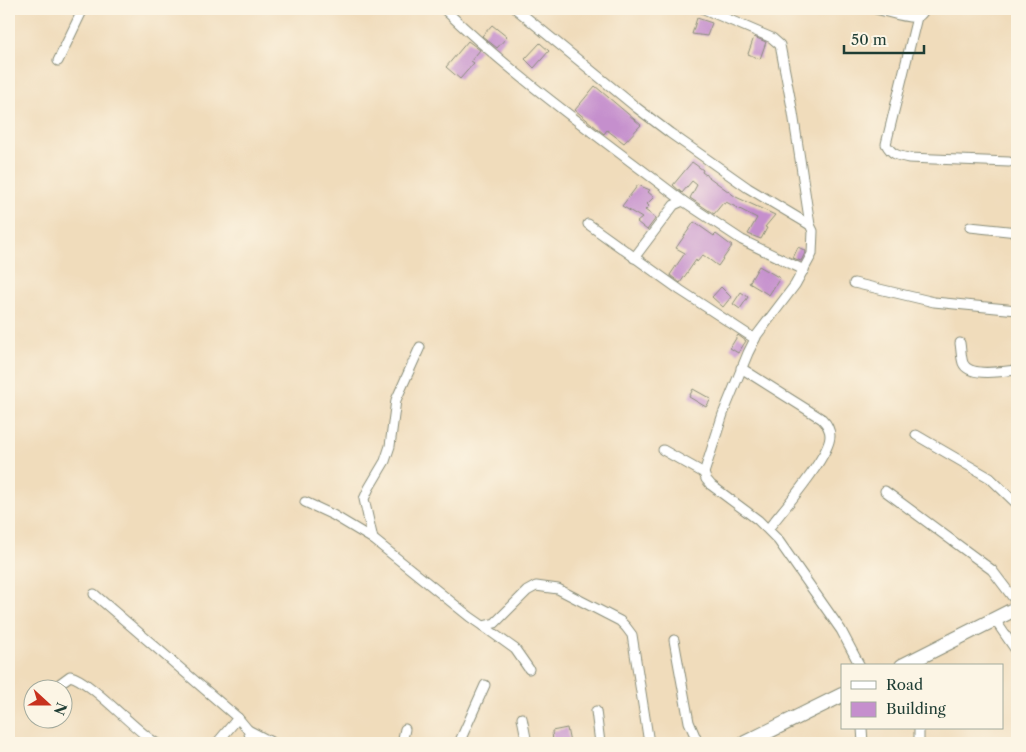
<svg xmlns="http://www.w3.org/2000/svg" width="1026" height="752" font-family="'Libre Caslon Text',serif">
<rect width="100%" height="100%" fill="#fcf5e5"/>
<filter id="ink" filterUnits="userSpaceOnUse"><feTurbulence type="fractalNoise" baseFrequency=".02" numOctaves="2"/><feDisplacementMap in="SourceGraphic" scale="10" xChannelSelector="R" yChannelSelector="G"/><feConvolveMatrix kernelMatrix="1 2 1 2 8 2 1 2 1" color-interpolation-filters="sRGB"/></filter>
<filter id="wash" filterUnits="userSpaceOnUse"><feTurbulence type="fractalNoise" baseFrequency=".0096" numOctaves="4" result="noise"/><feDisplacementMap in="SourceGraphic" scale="20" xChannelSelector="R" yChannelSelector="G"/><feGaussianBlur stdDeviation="1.12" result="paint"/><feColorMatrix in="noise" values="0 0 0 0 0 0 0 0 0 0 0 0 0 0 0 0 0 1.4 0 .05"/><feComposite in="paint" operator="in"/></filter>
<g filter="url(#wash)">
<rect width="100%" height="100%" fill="#f0dcbb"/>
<g id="blocks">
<g fill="#c58fcd">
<path d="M 697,18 L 712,23 L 707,36 L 692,34 Z"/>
<path d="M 492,25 L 507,37 L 497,48 L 482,36 Z"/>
<path d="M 754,37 L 766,42 L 760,59 L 748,54 Z"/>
<path d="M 468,41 L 480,50 L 471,61 L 474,63 L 460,79 L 446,67 Z"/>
<path d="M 540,43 L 549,51 L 534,68 L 525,59 Z"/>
<path d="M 595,86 L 641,125 L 624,143 L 607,130 L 604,134 L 575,110 Z"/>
<path d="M 692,162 L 703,170 L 702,172 L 736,197 L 775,215 L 765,227 L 767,228 L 761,239 L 748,234 L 757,218 L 726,202 L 725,204 L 723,203 L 714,214 L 690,198 L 697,185 L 692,181 L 682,193 L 673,185 Z"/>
<path d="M 638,185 L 650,190 L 648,192 L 654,197 L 647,204 L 649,206 L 645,210 L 656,218 L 647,230 L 637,222 L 642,218 L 622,206 Z"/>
<path d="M 694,222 L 714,236 L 716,234 L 732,246 L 718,266 L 703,255 L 697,262 L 696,260 L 680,283 L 670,275 L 685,253 L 676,248 Z"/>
<path d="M 798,247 L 806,251 L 801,261 L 793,258 Z"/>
<path d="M 759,266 L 780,278 L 769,295 L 749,283 Z"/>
<path d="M 721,287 L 731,297 L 723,307 L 712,297 Z"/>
<path d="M 741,292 L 748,297 L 740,309 L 733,304 Z"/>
<path d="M 738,335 L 746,341 L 738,353 L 730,348 Z"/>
<path d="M 693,389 L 711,399 L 706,407 L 689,397 Z"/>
<path d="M 567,728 L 570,743 L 553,743 L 552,731 Z"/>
</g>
</g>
</g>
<g filter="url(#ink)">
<use href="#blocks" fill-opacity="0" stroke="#888c78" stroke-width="1"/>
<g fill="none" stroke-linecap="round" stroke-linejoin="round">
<g stroke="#888c78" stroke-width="11">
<g id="street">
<path d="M 444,9 C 518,80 602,139 683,201"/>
<path d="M 516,9 L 637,108 L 670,133 L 748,188 L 810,225 L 813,231 L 812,254 L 795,285 L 757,335 L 748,353 L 723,414 L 704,473 L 706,479 L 711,485 L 758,520 L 778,540 L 841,630 L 860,666"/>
<path d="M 704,9 L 772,38 L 780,45 L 793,113 L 810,225"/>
<path d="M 876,9 C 886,11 907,19 917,17 C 921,16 923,12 925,9"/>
<path d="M 917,17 L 886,144 C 891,154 898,156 909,158 L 1009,162"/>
<path d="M 58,61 L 83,9"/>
<path d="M 588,224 L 680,290 L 755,339"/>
<path d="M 970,227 L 1017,232"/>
<path d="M 634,258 L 674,205 L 683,201 L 742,240 L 804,270"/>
<path d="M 854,283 L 934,302 L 1017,310"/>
<path d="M 960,343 C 961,349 961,357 963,363 C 969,378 1004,371 1017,370"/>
<path d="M 741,368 L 822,419 C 827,424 830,429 830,436 C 830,456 782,511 768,529"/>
<path d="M 916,435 L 990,478 L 1017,504"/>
<path d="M 663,450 L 704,473"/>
<path d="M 885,491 L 992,570 L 1017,603"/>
<path d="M 305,502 L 333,515 L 373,539 L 470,617 L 483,626 L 495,623 L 527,591 L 536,586 L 558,589 L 620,621 L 626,627 L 632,635 L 649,743"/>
<path d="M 373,539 L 364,499 L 369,488 L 385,461 L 390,446 L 396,400 L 420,347"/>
<path d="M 94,594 L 238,718 L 248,730 L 252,743"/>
<path d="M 995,620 L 1017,652"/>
<path d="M 483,626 L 515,649 L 529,669"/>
<path d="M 674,640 L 689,722 L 698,743"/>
<path d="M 51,690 L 70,676 C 90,680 133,729 156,743"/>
<path d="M 596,711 L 600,743"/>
<path d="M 522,718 L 527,743"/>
<path d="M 862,728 L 863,743"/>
<path d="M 919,728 L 919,743"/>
<path d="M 248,730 L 273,743"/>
<path d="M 217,743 L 238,718"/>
<path d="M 402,743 L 405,729"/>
<path d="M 459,743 L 485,685"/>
</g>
</g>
<g stroke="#888c78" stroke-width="16">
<g id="primary">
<path d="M 902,666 L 1017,608"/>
<path d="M 745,743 L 842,695"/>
</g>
</g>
<use href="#street" stroke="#fff" stroke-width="9"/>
<use href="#primary" stroke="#fff" stroke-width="14"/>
</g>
</g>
<rect width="1026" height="752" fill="none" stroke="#fcf5e5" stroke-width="30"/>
<rect x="841" y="664" width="162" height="65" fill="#fcf5e5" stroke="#a4ab9e"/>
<rect x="851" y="681" width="25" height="8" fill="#ffffff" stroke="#a4ab9e"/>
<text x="886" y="690" font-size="15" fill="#1f3d34">Road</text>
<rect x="851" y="702" width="25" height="15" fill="#c58fcd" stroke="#a4ab9e"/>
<text x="886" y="714" font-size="15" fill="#1f3d34">Building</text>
<g transform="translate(48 704) rotate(111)"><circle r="24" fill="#fcf5e5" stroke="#a4ab9e"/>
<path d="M0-4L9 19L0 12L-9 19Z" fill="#c8321e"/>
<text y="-8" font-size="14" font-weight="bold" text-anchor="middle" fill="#1f3d34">N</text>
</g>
<path d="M844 45v8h80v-8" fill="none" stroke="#1f3d34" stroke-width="2.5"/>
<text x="851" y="45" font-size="15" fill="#1f3d34" stroke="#fcf5e5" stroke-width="4" paint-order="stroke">50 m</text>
</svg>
